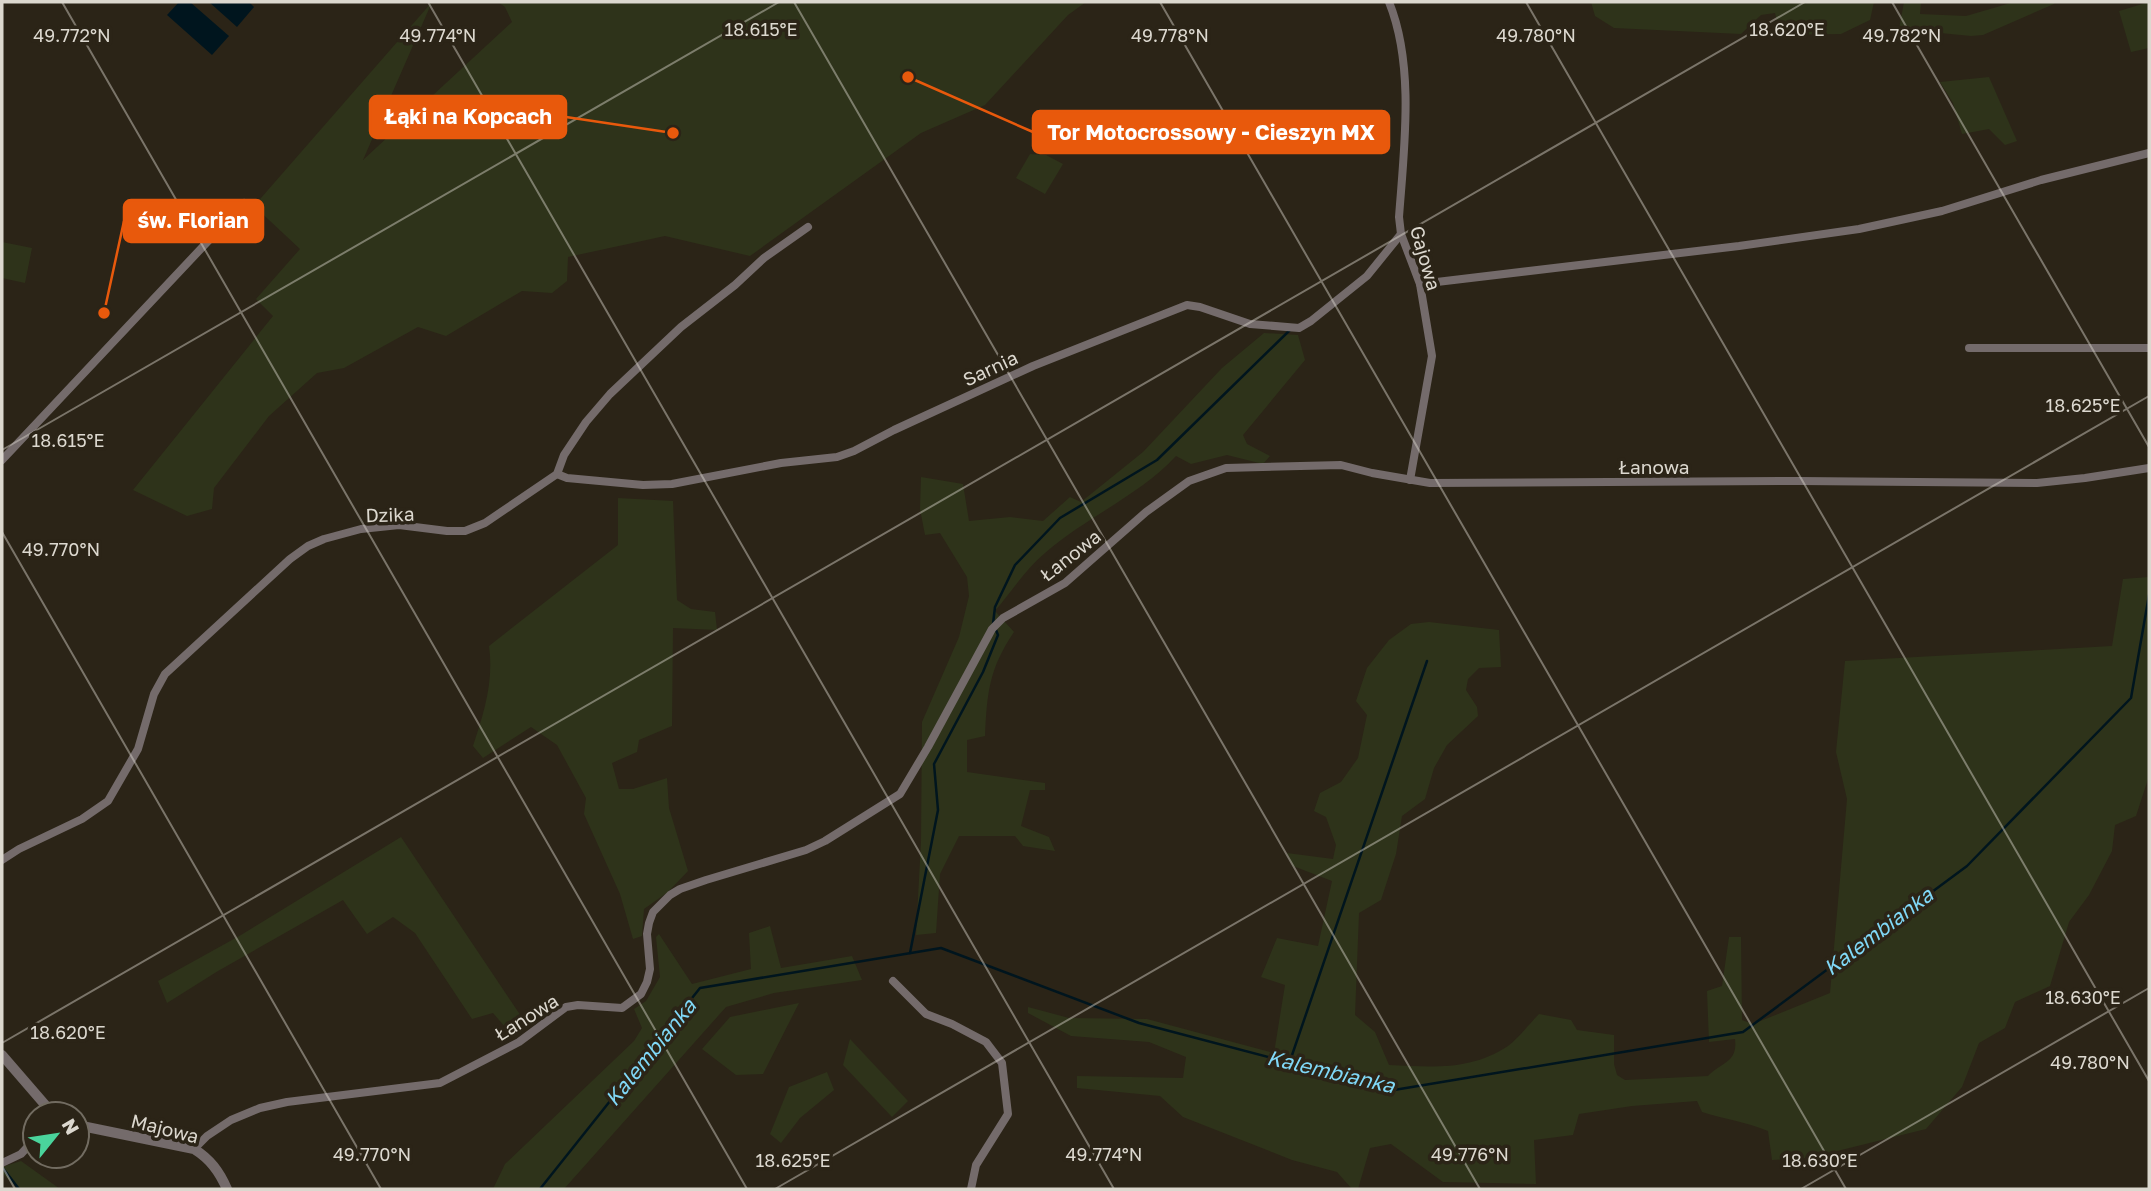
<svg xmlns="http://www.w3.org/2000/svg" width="2151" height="1191" font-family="'Golos Text',sans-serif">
<rect width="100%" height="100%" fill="#2b2417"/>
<g fill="#2e331a">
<path d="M 432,2 L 363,160 L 512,22 L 505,7 L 498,2 L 1086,2 L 1068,15 L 985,105 L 921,133 L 750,256 L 665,236 L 568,257 L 567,281 L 552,293 L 522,291 L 446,336 L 418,327 L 344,368 L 317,373 L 269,416 L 214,488 L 212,509 L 187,516 L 133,490 L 273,316 L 256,299 L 300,249 L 254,206 Z"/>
<path d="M 1591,2 L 1874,2 L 1870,20 L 1841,34 L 1780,35 L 1775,13 L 1761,15 L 1741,34 L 1614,28 L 1595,16 Z"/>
<path d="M 1904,2 L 1921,2 L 1920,14 L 1966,16 L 2014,2 L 2055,2 L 2054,4 L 1983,35 L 1971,36 L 1899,29 Z"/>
<path d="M 2149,2 L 2149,48 L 2131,52 L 2119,11 Z"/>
<path d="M 1989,77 L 2017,141 L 2005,145 L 1989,129 L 1962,134 L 1953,103 L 1940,82 Z"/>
<path d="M 1030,154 L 1046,155 L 1063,164 L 1045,194 L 1016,178 Z"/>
<path d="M 2,242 L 32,248 L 25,283 L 2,278 Z"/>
<path d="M 1264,333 L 1298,335 L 1305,360 L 1243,435 L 1247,444 L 1270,456 L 1263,464 L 1227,455 L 1191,464 L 1176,456 C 1139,496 1086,517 1045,553 C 1026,569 1011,592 995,611 L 1014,632 C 989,669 987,693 985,736 L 967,740 L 967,772 L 1045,783 L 1045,790 L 1030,790 L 1021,826 L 1049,837 L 1055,851 L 1023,846 L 1015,836 L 959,836 L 940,874 L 936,933 L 916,935 L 921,842 L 922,722 L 959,637 L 969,596 L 967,577 L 940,533 L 925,535 L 920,509 L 921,477 L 963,484 L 969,521 L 1010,517 L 1043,521 L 1070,497 L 1081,502 L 1143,452 L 1222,368 Z"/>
<path d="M 618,498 L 673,501 L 677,600 L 691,609 L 715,612 L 717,630 L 673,628 L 672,726 L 639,740 L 637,752 L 612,763 L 619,789 L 633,789 L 667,778 L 669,808 L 688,871 L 668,892 L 644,909 L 642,936 L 633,939 L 620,894 L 584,814 L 586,798 L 557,745 L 531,727 L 483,758 L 473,746 C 484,713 494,681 489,646 L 618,545 Z"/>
<path d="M 2149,577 L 2149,776 L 2136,816 L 2115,825 L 2112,851 L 2089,895 L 2069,922 L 2050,986 L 2015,1002 L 2005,1028 L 1979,1043 L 1962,1087 L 1926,1129 L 1809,1158 L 1772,1160 L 1768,1131 C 1747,1122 1724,1119 1702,1112 L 1697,1101 L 1632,1106 L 1579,1114 L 1573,1135 L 1534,1140 L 1536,1184 L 1443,1182 L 1391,1144 L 1370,1148 L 1358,1189 L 1352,1189 L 1337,1172 L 1292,1160 L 1183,1117 L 1160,1096 L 1077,1088 L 1077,1076 L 1183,1078 L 1186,1057 L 1149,1042 L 1071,1036 L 1028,1013 L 1028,1007 L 1069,1018 L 1147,1019 L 1274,1053 L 1285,985 L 1261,977 L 1277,938 L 1318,946 L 1332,881 L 1293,866 L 1287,853 L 1333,859 L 1336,845 L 1326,817 L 1314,811 L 1320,793 L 1341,782 L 1358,758 L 1367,715 L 1356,701 L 1367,668 L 1389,640 L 1411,624 L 1429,622 L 1499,630 L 1501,667 L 1479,668 L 1468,679 L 1466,690 L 1477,707 L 1478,716 L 1447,745 L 1434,768 L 1425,799 L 1402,816 L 1396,854 L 1381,900 L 1359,913 L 1355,1015 L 1375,1032 L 1389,1065 C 1432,1067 1470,1071 1508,1046 C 1519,1038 1529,1024 1539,1014 L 1571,1020 L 1577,1030 L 1614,1035 L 1614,1064 L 1617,1075 L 1625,1080 L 1708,1076 C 1721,1062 1738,1063 1735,1039 L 1709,1042 L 1707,991 L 1722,986 L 1729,937 L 1741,937 L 1742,1020 L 1753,1024 L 1830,993 L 1847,799 L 1836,752 L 1845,661 L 2112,646 L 2123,579 Z"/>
<path d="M 401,837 L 527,1025 L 511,1034 L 493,1013 L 472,1019 L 415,933 L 393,917 L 367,934 L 343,900 L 218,971 L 167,1003 L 158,981 L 241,935 Z"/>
<path d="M 770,926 L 781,968 L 852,956 L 862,980 L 774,993 L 726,1007 L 564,1189 L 493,1189 L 505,1164 L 634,1041 L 642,1028 L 634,1009 L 646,1001 L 660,977 L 656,937 L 659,934 L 692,984 L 751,969 L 749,933 Z"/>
<path d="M 799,1003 L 763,1074 L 736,1075 L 702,1049 L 730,1017 Z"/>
<path d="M 850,1039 L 908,1101 L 892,1117 L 843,1065 Z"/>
<path d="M 827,1072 L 834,1090 L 800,1118 L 781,1143 L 770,1134 L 789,1087 Z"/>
<path d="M 21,1161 L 60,1189 L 18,1189 L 2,1173 L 2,1167 Z"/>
</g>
<g fill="#00151e">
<path d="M 179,2 L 190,2 L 229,36 L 212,55 L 167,15 Z"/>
<path d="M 209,2 L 249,2 L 254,7 L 237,27 Z"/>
</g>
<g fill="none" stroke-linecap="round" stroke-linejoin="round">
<g stroke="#00151e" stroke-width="2.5">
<path d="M 993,624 L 995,607 L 1015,565 L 1060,518 L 1157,460 L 1290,330"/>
<path d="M 910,953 L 938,810 L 934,764 L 983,672 L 998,635 L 996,630"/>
<path d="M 1290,1061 L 1427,661"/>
<path d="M 2,1167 L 19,1189"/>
<path d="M 540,1189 L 700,988 L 941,948 L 1139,1023 L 1394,1090 L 1743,1032 L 1967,866 L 2131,698 L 2149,595"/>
</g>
<g stroke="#746b6b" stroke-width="8">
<path d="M 1389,2 C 1415,66 1404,149 1399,217 L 1401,234 L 1420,284 L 1432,356 L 1410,480"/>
<path d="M 1420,284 L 1739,246 L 1859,229 L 1942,211 L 2041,180 L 2149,153"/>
<path d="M 1969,348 L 2149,348"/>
<path d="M 2,460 L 244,203"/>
<path d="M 557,474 L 567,478 L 643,485 L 672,484 L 781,463 L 837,457 L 854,451 L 894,430 L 1033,366 L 1187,305 L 1200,307 L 1250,324 L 1299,328 L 1311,321 L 1367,276 L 1401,234"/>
<path d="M 2,860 L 19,849 L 82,819 L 108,801 L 138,749 L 154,694 L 165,674 L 290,559 L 308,546 L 324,539 L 361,529 L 399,525 L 447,531 L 465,531 L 485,523 L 557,474 L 564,455 L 586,422 L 610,394 L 681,327 L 735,285 L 764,258 L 808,227"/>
<path d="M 893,981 L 926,1014 L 952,1024 L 986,1042 L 1002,1063 L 1008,1114 L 976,1165 L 971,1189"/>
<path d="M 194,1149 L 207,1136 L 231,1120 L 260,1108 L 287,1102 L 440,1083 L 519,1042 L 566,1007 L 578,1005 L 622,1008 L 641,994 L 647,982 L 650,969 L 647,934 L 649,923 L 653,912 L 670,895 L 680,889 L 706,880 L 806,850 L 825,841 L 900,794 L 928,747 L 992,629 L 1003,618 L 1065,583 L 1146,512 L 1189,481 L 1226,468 L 1341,465 L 1372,473 L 1430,483 L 1800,481 L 2037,483 L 2085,478 L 2149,468"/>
<path d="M 2,1163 L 21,1154 L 35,1139"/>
</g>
<g stroke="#746b6b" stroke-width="10">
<path d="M 2,1055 L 53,1114"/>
<path d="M 77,1125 L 194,1149 C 210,1159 219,1171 227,1189"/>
</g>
</g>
<path fill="none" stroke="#dcd8cf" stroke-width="2" stroke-opacity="0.45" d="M 62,2 L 747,1189M 428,2 L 1114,1189M 794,2 L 1480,1189M 1160,2 L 1846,1189M 1526,2 L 2149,1081M 1892,2 L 2149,447M 2,450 L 779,2M 2,532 L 381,1189M 2,1043 L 1805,2M 2,1166 L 15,1189M 775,1189 L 2149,396M 1801,1189 L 2149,988"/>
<g text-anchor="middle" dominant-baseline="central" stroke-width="7" stroke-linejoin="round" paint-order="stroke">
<g font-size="19" fill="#dcd8cf" stroke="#2b2417">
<text transform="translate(1426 258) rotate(74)">Gajowa</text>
<text transform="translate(990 368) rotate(-25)">Sarnia</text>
<text x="1654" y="466">Łanowa</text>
<text transform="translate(390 514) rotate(-2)">Dzika</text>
<text transform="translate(1070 555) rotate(-38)">Łanowa</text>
<text transform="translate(526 1017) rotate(-32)">Łanowa</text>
<text transform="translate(165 1128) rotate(14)">Majowa</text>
</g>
<g font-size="21" font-style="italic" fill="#80d8f7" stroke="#2b2417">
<text transform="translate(1878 931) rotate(-37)">Kalembianka</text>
<text transform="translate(650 1052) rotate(-51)">Kalembianka</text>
<text transform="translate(1331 1071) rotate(13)">Kalembianka</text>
</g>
</g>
<g font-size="18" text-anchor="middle" fill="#dcd8cf" stroke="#2b2417" stroke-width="7" stroke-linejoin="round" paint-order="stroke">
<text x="761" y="36">18.615°E</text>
<text x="1787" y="36">18.620°E</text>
<text x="1170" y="42">49.778°N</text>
<text x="72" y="42">49.772°N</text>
<text x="1536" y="42">49.780°N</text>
<text x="1902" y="42">49.782°N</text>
<text x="438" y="42">49.774°N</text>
<text x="2083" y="412">18.625°E</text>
<text x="68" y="447">18.615°E</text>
<text x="61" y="556">49.770°N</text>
<text x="2083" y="1004">18.630°E</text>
<text x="68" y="1039">18.620°E</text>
<text x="2090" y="1069">49.780°N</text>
<text x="372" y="1161">49.770°N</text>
<text x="1104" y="1161">49.774°N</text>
<text x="1470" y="1161">49.776°N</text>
<text x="793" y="1167">18.625°E</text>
<text x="1820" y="1167">18.630°E</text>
</g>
<path fill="none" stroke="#e8590c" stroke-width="2.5" d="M673 133L566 117M908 77L1033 132M104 313L124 221"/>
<g fill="#e8590c" stroke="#2b2417" stroke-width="2.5">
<circle cx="673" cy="133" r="7"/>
<circle cx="908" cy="77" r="7"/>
<circle cx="104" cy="313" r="7"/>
</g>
<g fill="#e8590c" stroke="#e8590c" stroke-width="2.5">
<rect x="370" y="96" width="196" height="42" rx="7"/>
<rect x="1033" y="111" width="356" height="42" rx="7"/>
<rect x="124" y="200" width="139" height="42" rx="7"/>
</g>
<g font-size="21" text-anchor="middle" font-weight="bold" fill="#fff">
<text x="468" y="124">Łąki na Kopcach</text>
<text x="1211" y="140">Tor Motocrossowy - Cieszyn MX</text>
<text x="193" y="228">św. Florian</text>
</g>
<rect width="2151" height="1191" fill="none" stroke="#dcd8cf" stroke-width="7"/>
<g transform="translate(56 1135) rotate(60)"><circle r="33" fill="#2b2417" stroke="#726c61" stroke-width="2"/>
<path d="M0-5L12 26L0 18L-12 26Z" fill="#4ad49c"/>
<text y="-10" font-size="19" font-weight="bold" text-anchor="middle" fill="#dcd8cf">N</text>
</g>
</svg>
